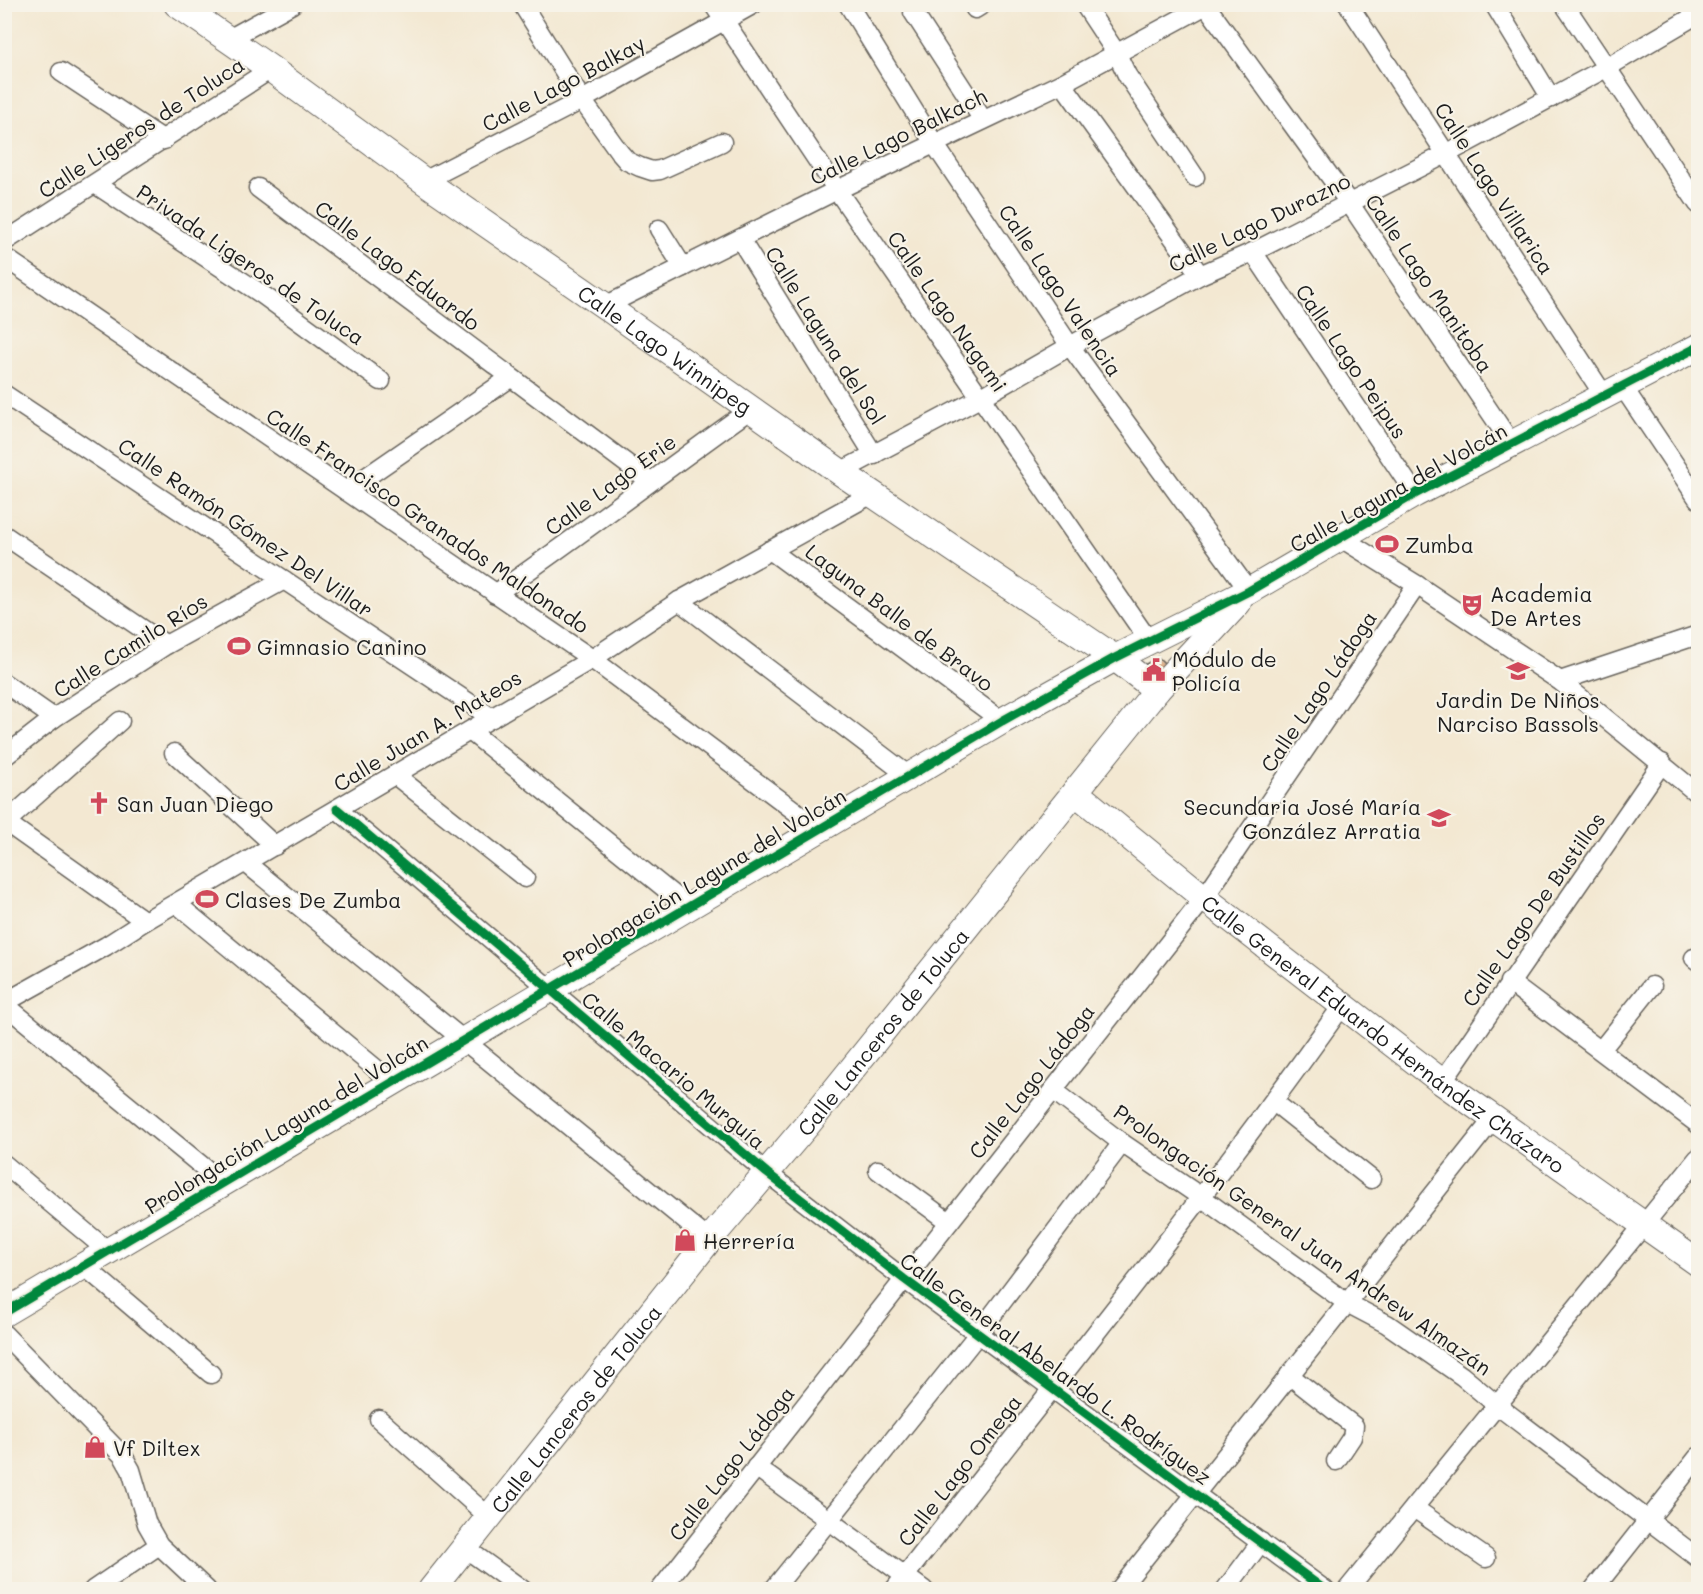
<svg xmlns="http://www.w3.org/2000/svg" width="1703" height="1594" font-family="Mali,sans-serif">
<rect width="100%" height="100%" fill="#f7f3e8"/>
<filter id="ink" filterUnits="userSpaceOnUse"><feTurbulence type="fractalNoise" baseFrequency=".0167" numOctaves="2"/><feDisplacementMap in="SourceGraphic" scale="12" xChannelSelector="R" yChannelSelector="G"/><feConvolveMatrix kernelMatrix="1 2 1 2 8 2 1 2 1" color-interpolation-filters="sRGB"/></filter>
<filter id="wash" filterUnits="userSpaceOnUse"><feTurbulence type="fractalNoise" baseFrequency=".008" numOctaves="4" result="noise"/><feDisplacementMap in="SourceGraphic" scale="24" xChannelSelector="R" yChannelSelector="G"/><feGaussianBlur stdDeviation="1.35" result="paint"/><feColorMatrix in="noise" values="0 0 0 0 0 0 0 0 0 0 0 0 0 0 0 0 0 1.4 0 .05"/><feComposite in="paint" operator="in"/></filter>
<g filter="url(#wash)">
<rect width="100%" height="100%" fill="#f3e8d2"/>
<g id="blocks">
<path fill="#d3986b" d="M 1158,657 L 1166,665 L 1152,676 L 1144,665 Z"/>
</g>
</g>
<g filter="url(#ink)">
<use href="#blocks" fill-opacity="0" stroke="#67635c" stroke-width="1.5"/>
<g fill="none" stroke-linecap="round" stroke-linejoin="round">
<g stroke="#67635c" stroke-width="21">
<g id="street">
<path d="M 522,4 L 582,100 L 620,153 L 627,161 L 640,167 L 652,171 L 660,170 L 722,142"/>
<path d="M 713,4 L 837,190 L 1149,641"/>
<path d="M 848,4 L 935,145 L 1070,346 L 1249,591"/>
<path d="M 1084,4 L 1117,54 L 1127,75 L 1195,177"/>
<path d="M 1205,4 L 1350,204 L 1511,443"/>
<path d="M 1348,4 L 1605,397"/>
<path d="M 1494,4 L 1551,98"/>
<path d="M 1564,4 L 1698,204"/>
<path d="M 975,9 L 983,4"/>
<path d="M 913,12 L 983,120"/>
<path d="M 227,40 L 292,4"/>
<path d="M 61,72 L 164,140"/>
<path d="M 1062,83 L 1200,275"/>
<path d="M 424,181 L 582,100 L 754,4"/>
<path d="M 95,184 L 263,295 L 381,381"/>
<path d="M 258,188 L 650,481"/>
<path d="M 659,229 L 683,267"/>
<path d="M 740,239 L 874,455"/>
<path d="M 4,242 L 271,69"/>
<path d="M 1253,252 L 1415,494"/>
<path d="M 4,257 L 592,659 L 819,829"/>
<path d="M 605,306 L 837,190 L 1062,83 L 1208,4"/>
<path d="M 1623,387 L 1698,499"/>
<path d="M 4,394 L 492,718"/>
<path d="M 840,472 L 980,398 L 1070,346 L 1200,275 L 1253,252 L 1446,154 L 1606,68 L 1698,14"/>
<path d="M 346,491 L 510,378"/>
<path d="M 4,535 L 166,645"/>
<path d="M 1341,538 L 1417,585 L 1560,681 L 1698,794"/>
<path d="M 770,550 L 1002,721"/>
<path d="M 495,594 C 582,534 665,470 751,409"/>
<path d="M 679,601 L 909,776"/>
<path d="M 1560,681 L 1698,635"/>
<path d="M 4,683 L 54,718"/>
<path d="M 470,731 L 688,907"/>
<path d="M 174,753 L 275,846"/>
<path d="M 4,757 L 54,718 L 166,645 L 284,580"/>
<path d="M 395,775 L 525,878"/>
<path d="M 337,809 L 767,1173 L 904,1279 L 1325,1590"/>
<path d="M 4,821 L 145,921"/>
<path d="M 6,822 L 120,721"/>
<path d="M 246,863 L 709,1240"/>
<path d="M 177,904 L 392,1082"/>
<path d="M 1694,958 L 1698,961"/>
<path d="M 1509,982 L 1698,1124"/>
<path d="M 4,1003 L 106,946 L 145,921 L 592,659 L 679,601 L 872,494"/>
<path d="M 4,1004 L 223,1183"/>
<path d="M 1601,1050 L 1652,986"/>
<path d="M 1442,1082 L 1662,763"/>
<path d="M 1053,1090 L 1122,1143 L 1201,1197 L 1347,1303 L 1387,1324 L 1462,1376 L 1498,1406 L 1698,1558"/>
<path d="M 1274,1102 L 1371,1179"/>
<path d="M 4,1164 L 108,1251"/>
<path d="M 878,1170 L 949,1222"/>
<path d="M 84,1266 L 211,1374"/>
<path d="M 4,1334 L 123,1456 L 131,1470 L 147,1524 L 159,1545 L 207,1590"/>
<path d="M 1289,1375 L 1354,1426 L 1352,1437 L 1336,1461"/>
<path d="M 379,1419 L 490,1518"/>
<path d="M 756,1467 L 924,1590"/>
<path d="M 1414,1508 L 1486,1558"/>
<path d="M 465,1548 L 523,1590"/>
<path d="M 93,1590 L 159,1545"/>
<path d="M 660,1590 L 1204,898 L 1417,585"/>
<path d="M 773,1590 L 978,1334 L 1122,1143"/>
<path d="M 894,1590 C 1045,1396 1200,1206 1342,1006"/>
<path d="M 1119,1590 L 1494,1118"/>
<path d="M 1225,1590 L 1261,1542"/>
<path d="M 1347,1590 L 1698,1158"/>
<path d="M 1593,1590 L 1698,1457"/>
</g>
</g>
<g stroke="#67635c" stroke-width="28">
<g id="secondary">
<path id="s1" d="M 177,4 L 271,69 L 424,181 L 605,306 L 840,472 L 1115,658 L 1157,690"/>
<path id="s2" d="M 1075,792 L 1204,898 L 1442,1082 L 1698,1263"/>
<path d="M 4,1313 L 1002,721 L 1115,658 L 1249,591 L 1415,494 L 1698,347"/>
<path id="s3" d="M 431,1590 L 709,1240 L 807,1125 L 1157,690 L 1238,603"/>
</g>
</g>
<use href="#street" stroke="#fff" stroke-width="18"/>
<use href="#secondary" stroke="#fff" stroke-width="26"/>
<g stroke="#f7f3e8" stroke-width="13">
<g id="cycleway">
<path d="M 337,809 L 767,1173 L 904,1279 L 1325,1590"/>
<path d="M 4,1313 L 1002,721 L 1115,658 L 1249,591 L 1415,494 L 1698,347"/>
</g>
</g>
<use href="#cycleway" stroke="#00873e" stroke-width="9"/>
</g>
</g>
<defs>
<g id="stadium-bare" transform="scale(1.8)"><path d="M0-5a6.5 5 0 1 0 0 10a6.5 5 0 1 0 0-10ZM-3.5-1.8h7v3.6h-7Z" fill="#d1495b" stroke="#f7f3e8" stroke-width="2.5" paint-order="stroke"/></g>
<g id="theatre-bare" transform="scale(1.8)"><path d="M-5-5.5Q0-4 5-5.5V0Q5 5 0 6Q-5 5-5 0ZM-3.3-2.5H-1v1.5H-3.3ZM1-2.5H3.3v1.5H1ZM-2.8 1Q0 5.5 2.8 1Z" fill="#d1495b" stroke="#f7f3e8" stroke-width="2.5" paint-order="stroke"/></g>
<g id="civic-bare" transform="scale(1.8)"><path d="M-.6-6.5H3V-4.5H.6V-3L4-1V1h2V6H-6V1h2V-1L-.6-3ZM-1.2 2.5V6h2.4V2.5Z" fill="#d1495b" stroke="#f7f3e8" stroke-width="2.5" paint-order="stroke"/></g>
<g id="school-bare" transform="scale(1.8)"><path d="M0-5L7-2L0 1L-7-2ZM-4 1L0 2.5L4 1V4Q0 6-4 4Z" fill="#d1495b" stroke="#f7f3e8" stroke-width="2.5" paint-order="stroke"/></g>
<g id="church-bare" transform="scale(1.8)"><path d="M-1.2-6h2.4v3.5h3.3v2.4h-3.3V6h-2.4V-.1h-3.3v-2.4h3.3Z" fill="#d1495b" stroke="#f7f3e8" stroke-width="2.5" paint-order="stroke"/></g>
<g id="shop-bare" transform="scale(1.8)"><path d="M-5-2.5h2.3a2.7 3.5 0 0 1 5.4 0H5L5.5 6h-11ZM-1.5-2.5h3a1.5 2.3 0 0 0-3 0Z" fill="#d1495b" stroke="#f7f3e8" stroke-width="2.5" paint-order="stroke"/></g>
</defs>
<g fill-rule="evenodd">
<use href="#stadium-bare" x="1387" y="544"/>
<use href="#theatre-bare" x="1472" y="605"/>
<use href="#stadium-bare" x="239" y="646"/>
<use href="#civic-bare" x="1154" y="670"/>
<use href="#school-bare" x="1518" y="671"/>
<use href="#church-bare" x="99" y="803"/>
<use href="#school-bare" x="1439" y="818"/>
<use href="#stadium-bare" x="207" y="899"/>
<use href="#shop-bare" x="685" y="1240"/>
<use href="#shop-bare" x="95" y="1447"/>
</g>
<g text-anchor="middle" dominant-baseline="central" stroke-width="4.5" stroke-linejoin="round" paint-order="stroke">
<g font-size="21" fill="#1c1c1c" stroke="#f7f3e8">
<text transform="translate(563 83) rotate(-28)">Calle Lago Balkay</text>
<text transform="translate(141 127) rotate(-33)">Calle Ligeros de Toluca</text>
<text transform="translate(898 136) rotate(-26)">Calle Lago Balkach</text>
<text transform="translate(1495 188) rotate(57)">Calle Lago Villarica</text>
<text transform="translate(1259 222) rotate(-26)">Calle Lago Durazno</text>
<text transform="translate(251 264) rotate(34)">Privada Ligeros de Toluca</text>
<text transform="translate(398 265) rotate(37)">Calle Lago Eduardo</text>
<text transform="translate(1430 283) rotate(56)">Calle Lago Manitoba</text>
<text transform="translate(1061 290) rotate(56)">Calle Lago Valencia</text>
<text transform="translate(948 311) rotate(55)">Calle Lago Nagami</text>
<text transform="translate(826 335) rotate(58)">Calle Laguna del Sol</text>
<text stroke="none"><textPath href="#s1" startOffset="598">Calle Lago Winnipeg</textPath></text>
<text transform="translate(1352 361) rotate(56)">Calle Lago Peipus</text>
<text transform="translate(610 484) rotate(-36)">Calle Lago Erie</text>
<text transform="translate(1398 487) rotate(-29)">Calle Laguna del Volcán</text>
<text transform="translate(428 520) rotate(34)">Calle Francisco Granados Maldonado</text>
<text transform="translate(246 527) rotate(34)">Calle Ramón Gómez Del Villar</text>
<text transform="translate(900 617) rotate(37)">Laguna Balle de Bravo</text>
<text transform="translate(130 645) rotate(-32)">Calle Camilo Ríos</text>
<text transform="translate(1318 691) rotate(-56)">Calle Lago Ládoga</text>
<text transform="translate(427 730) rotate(-31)">Calle Juan A. Mateos</text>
<text transform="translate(704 877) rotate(-31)">Prolongación Laguna del Volcán</text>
<text transform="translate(1533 909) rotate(-55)">Calle Lago De Bustillos</text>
<text stroke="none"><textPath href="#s3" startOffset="718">Calle Lanceros de Toluca</textPath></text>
<text stroke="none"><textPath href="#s2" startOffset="392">Calle General Eduardo Hernández Cházaro</textPath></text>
<text transform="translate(674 1070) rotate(40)">Calle Macario Murguía</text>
<text transform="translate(1031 1081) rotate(-52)">Calle Lago Ládoga</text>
<text transform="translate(286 1124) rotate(-31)">Prolongación Laguna del Volcán</text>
<text transform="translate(1303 1239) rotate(35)">Prolongación General Juan Andrew Almazán</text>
<text transform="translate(1056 1368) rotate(36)">Calle General Abelardo L. Rodríguez</text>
<text stroke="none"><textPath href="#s3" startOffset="232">Calle Lanceros de Toluca</textPath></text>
<text transform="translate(731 1463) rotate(-52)">Calle Lago Ládoga</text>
<text transform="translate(959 1470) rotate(-52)">Calle Lago Omega</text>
</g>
<g font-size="21" fill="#1c1c1c" stroke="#f7f3e8" text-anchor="start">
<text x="1405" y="544">Zumba</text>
<text x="1490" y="593">Academia<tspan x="1490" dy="24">De Artes</tspan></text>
<text x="257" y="646">Gimnasio Canino</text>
<text x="1172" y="658">Módulo de<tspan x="1172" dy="24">Policía</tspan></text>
<text x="1518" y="699" text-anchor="middle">Jardin De Niños<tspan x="1518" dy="24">Narciso Bassols</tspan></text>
<text x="117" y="803">San Juan Diego</text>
<text x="1421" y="806" text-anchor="end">Secundaria José María<tspan x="1421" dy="24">González Arratia</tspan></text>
<text x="225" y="899">Clases De Zumba</text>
<text x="703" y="1240">Herrería</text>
<text x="113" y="1447">Vf Diltex</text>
</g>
</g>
<rect width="1703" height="1594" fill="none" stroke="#f7f3e8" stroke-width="24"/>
</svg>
